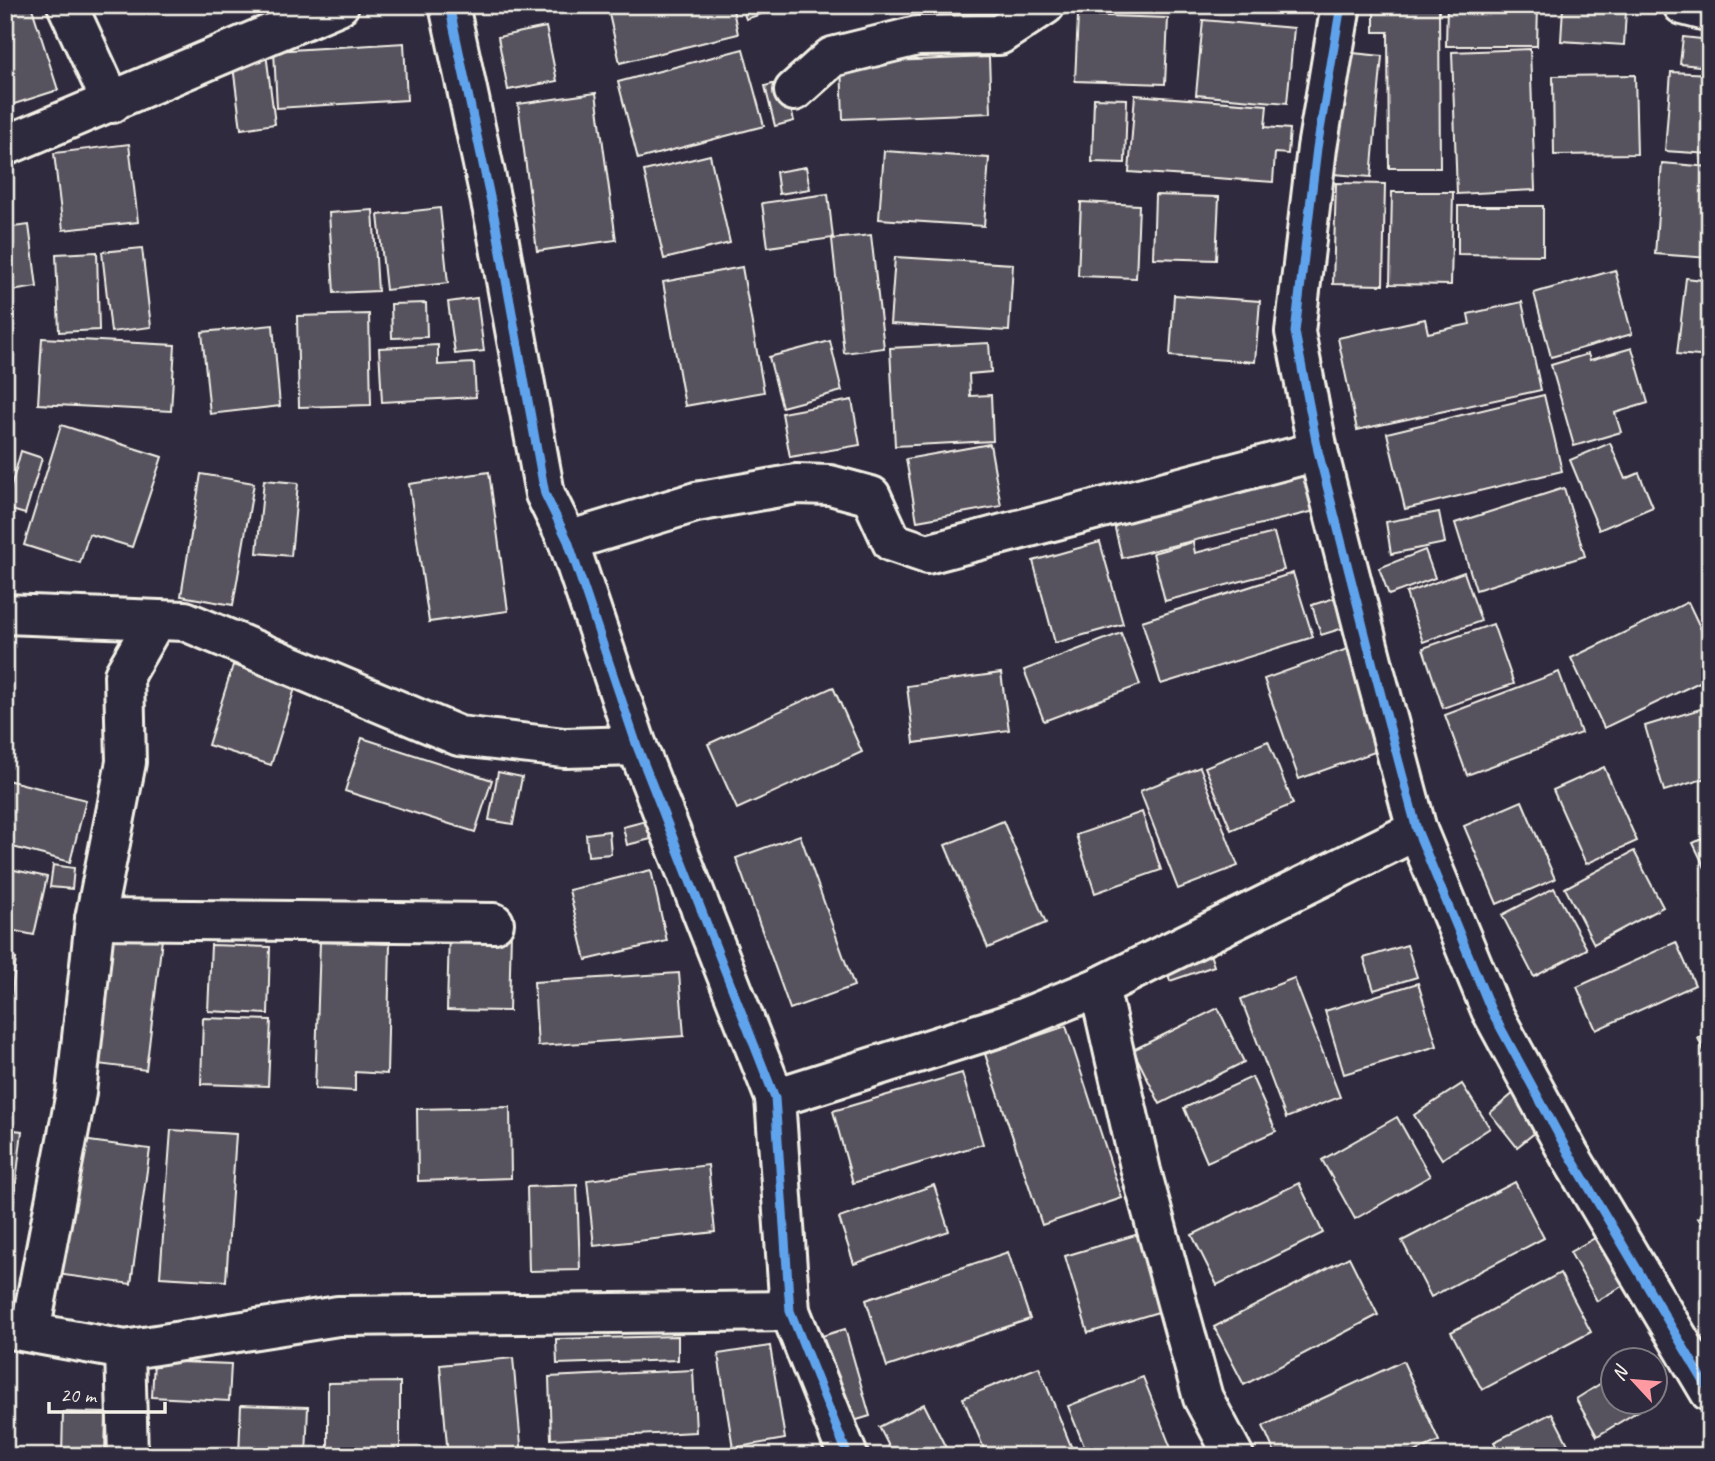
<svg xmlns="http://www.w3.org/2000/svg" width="1715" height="1461" font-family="Caveat,sans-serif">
<rect width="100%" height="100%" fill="#2f2a3d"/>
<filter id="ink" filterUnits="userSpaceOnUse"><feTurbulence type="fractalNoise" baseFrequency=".0143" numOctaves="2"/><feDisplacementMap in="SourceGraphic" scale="14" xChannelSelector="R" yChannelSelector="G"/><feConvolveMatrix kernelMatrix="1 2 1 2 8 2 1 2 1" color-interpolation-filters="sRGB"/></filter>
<g filter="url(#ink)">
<g fill="#56525f" stroke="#f4f1e8" stroke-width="2">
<path d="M 5,5 L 31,5 L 58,90 L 5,107 Z"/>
<path d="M 607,5 L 732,5 L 738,34 L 620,63 Z"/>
<path d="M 741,5 L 789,5 L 746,19 Z"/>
<path d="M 1374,5 L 1439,5 L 1440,168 L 1389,168 L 1388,32 L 1374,32 Z"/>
<path d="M 1447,5 L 1538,5 L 1537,46 L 1446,46 Z"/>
<path d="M 1563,7 L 1626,11 L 1624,45 L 1561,41 Z"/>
<path d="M 1078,15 L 1168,18 L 1165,84 L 1075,81 Z"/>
<path d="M 1203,20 L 1294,28 L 1287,103 L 1196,95 Z"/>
<path d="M 546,27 L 557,81 L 508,90 L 498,37 Z"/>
<path d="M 1683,37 L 1710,40 L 1709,67 L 1680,64 Z"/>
<path d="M 404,43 L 407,100 L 277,108 L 274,51 Z"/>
<path d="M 743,49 L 764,126 L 638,159 L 618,82 Z"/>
<path d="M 1530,49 L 1535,190 L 1457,194 L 1452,52 Z"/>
<path d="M 1343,52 L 1382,56 L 1371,177 L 1333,174 Z"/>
<path d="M 266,53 L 275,124 L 241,129 L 232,58 Z"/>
<path d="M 989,57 L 991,113 L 843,119 L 841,63 Z"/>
<path d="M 1671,72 L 1710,74 L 1710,154 L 1665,151 Z"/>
<path d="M 1635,75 L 1637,154 L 1554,155 L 1553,76 Z"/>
<path d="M 784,81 L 794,121 L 775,126 L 765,86 Z"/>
<path d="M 596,93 L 616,240 L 537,251 L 518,104 Z"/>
<path d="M 1135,95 L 1267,105 L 1265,127 L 1290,129 L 1288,154 L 1275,153 L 1273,182 L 1129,172 Z"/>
<path d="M 1094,98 L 1127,99 L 1125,163 L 1092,162 Z"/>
<path d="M 129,144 L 138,222 L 63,230 L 54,153 Z"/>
<path d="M 884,151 L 989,158 L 984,226 L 879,219 Z"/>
<path d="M 710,155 L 730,243 L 664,259 L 644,171 Z"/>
<path d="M 1662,163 L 1710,167 L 1710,258 L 1655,254 Z"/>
<path d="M 806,167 L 810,189 L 779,194 L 776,172 Z"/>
<path d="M 1336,183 L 1385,184 L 1383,285 L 1333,284 Z"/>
<path d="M 1392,192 L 1453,192 L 1451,285 L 1390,284 Z"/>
<path d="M 828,194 L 833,238 L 768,247 L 762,203 Z"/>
<path d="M 1155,195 L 1219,197 L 1216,260 L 1153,258 Z"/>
<path d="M 1081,202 L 1139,205 L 1136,278 L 1078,276 Z"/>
<path d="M 1458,206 L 1543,206 L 1543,255 L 1458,254 Z"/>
<path d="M 440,208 L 448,283 L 386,290 L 378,215 Z"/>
<path d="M 373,210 L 378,291 L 334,293 L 329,213 Z"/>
<path d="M 29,225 L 37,287 L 5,292 L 5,228 Z"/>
<path d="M 871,235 L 884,348 L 844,353 L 832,239 Z"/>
<path d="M 142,248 L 151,327 L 111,332 L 102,252 Z"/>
<path d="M 97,252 L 99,330 L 59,332 L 56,254 Z"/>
<path d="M 895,257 L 1013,264 L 1009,331 L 890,324 Z"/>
<path d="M 742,267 L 764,392 L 685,406 L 663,282 Z"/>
<path d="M 1615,270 L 1632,334 L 1551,357 L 1534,293 Z"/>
<path d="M 1686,278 L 1710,281 L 1710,357 L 1677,354 Z"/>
<path d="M 1174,295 L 1260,301 L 1255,362 L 1170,356 Z"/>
<path d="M 477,298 L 484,351 L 455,354 L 448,302 Z"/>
<path d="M 1522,302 L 1541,390 L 1357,430 L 1338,338 L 1425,319 L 1428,333 L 1470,324 L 1468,314 Z"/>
<path d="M 426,303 L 427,337 L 392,338 L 391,304 Z"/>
<path d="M 369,314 L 371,405 L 299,407 L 297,316 Z"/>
<path d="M 273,325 L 280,406 L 210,414 L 202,332 Z"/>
<path d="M 42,338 L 175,345 L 171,411 L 38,404 Z"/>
<path d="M 830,341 L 842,391 L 782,407 L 769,357 Z"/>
<path d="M 989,343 L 991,372 L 969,374 L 970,396 L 991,395 L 993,441 L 895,446 L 890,348 Z"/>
<path d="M 438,345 L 438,365 L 474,363 L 476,397 L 382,402 L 379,348 Z"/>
<path d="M 1632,348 L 1648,403 L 1615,413 L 1621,432 L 1574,446 L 1551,365 L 1588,354 L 1590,360 Z"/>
<path d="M 1544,395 L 1562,471 L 1405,509 L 1387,433 Z"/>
<path d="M 852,400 L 860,445 L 790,457 L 782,413 Z"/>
<path d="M 61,425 L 162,457 L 132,547 L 89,534 L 80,563 L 24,545 Z"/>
<path d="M 1610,443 L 1625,479 L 1639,473 L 1653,507 L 1599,530 L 1570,460 Z"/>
<path d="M 990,444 L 1001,506 L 917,521 L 906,459 Z"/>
<path d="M 21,451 L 42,458 L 25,514 L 5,508 Z"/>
<path d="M 489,472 L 508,611 L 429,622 L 409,484 Z"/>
<path d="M 1314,472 L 1323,509 L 1122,558 L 1113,520 Z"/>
<path d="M 201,474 L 254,483 L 233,605 L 181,596 Z"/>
<path d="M 264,480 L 298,483 L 291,556 L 257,553 Z"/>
<path d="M 1564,488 L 1585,556 L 1476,590 L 1455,523 Z"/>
<path d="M 1439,512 L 1445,543 L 1391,554 L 1386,522 Z"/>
<path d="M 1274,533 L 1284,570 L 1165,601 L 1153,553 L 1193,542 L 1195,553 Z"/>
<path d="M 1100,542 L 1123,624 L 1055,643 L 1033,561 Z"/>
<path d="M 1425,550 L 1435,578 L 1389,595 L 1379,568 Z"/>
<path d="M 1464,572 L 1481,621 L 1423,642 L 1406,593 Z"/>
<path d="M 1293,573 L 1313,637 L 1161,684 L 1142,621 Z"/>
<path d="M 1344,595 L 1353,625 L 1321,635 L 1312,605 Z"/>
<path d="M 1688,602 L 1710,648 L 1710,677 L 1604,728 L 1571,658 Z"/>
<path d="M 1493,624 L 1514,684 L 1443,708 L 1423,648 Z"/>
<path d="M 1121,633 L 1140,685 L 1044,721 L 1024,670 Z"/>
<path d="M 1350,648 L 1386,748 L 1299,779 L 1264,679 Z"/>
<path d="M 233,665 L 296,685 L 271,765 L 208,745 Z"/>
<path d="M 1559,672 L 1581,733 L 1467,775 L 1445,715 Z"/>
<path d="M 1001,673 L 1009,730 L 914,743 L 907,686 Z"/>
<path d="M 833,687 L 862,752 L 737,809 L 708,744 Z"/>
<path d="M 1710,706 L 1710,777 L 1664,791 L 1645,726 Z"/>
<path d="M 362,738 L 492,780 L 475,832 L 345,791 Z"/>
<path d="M 1268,741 L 1293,804 L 1231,830 L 1205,767 Z"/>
<path d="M 1200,767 L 1238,866 L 1178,889 L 1140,791 Z"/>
<path d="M 1604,767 L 1637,841 L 1586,864 L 1553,790 Z"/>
<path d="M 498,772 L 522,777 L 513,824 L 489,820 Z"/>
<path d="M 7,780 L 86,800 L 70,862 L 5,845 Z"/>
<path d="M 1522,801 L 1555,879 L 1497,904 L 1464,826 Z"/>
<path d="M 1142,812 L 1161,870 L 1095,893 L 1076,835 Z"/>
<path d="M 654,819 L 659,837 L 627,845 L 623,827 Z"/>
<path d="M 1003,821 L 1046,923 L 988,948 L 945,845 Z"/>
<path d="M 609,831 L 611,854 L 588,856 L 586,834 Z"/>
<path d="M 800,835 L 854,986 L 790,1009 L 736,858 Z"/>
<path d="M 1710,835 L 1710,878 L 1693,843 Z"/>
<path d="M 1634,851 L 1663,907 L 1594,944 L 1565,888 Z"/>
<path d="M 53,865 L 74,868 L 72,889 L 50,887 Z"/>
<path d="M 5,868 L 47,877 L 34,935 L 5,929 Z"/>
<path d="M 651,870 L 667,941 L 586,960 L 569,890 Z"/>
<path d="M 1554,888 L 1587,949 L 1534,977 L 1502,915 Z"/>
<path d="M 449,930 L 511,931 L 509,1011 L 447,1010 Z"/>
<path d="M 97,931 L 162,939 L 146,1070 L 81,1062 Z"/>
<path d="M 320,942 L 390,944 L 387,1074 L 355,1072 L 355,1091 L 315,1089 Z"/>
<path d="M 1676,942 L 1695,985 L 1596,1030 L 1577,987 Z"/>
<path d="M 211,945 L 270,947 L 268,1014 L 208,1011 Z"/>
<path d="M 1207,945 L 1214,966 L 1170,981 L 1164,960 Z"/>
<path d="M 1407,945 L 1417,977 L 1374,990 L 1364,958 Z"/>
<path d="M 5,958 L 16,959 L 8,1023 L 5,1023 Z"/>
<path d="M 679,973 L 684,1036 L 538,1046 L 534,982 Z"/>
<path d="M 1294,978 L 1340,1097 L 1286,1118 L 1241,999 Z"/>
<path d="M 1418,983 L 1437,1046 L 1344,1074 L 1325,1011 Z"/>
<path d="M 1218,1008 L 1244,1062 L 1160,1104 L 1133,1050 Z"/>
<path d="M 203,1018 L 271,1020 L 268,1086 L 201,1084 Z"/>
<path d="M 1066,1026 L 1122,1198 L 1042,1225 L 985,1054 Z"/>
<path d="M 1710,1033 L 1710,1064 L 1698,1038 Z"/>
<path d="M 962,1073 L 983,1144 L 853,1183 L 833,1111 Z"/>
<path d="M 1252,1077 L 1276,1131 L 1207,1162 L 1184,1108 Z"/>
<path d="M 1462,1084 L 1490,1128 L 1442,1159 L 1414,1115 Z"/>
<path d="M 1515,1092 L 1542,1127 L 1517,1147 L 1490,1113 Z"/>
<path d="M 510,1107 L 511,1178 L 418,1181 L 417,1109 Z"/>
<path d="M 1397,1117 L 1430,1176 L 1355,1219 L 1322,1160 Z"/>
<path d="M 5,1129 L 22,1131 L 10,1233 L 5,1232 Z"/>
<path d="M 171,1130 L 236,1134 L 226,1281 L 160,1277 Z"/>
<path d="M 74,1139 L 150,1149 L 131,1284 L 56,1274 Z"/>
<path d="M 708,1165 L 715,1232 L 594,1246 L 587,1180 Z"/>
<path d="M 1515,1182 L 1544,1238 L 1431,1297 L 1402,1241 Z"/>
<path d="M 1299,1183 L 1323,1233 L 1217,1285 L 1192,1235 Z"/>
<path d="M 577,1185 L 580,1270 L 529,1271 L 527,1187 Z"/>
<path d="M 934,1185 L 949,1231 L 854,1264 L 839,1218 Z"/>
<path d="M 1710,1211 L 1710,1237 L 1698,1218 Z"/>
<path d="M 1142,1233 L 1165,1310 L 1088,1333 L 1065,1256 Z"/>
<path d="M 1602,1234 L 1629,1282 L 1597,1301 L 1570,1252 Z"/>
<path d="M 1008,1252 L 1030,1319 L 887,1367 L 866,1300 Z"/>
<path d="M 1349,1257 L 1378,1315 L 1244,1385 L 1214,1327 Z"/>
<path d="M 1560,1273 L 1591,1332 L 1482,1390 L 1451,1332 Z"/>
<path d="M 845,1329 L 870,1416 L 844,1424 L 819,1337 Z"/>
<path d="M 678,1336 L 678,1360 L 557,1364 L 556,1339 Z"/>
<path d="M 770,1346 L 785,1439 L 733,1448 L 718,1354 Z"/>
<path d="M 513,1358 L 522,1456 L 448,1456 L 440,1365 Z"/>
<path d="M 154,1361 L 231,1364 L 229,1401 L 152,1397 Z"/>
<path d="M 1403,1361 L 1439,1441 L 1406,1456 L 1276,1456 L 1263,1426 Z"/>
<path d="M 1039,1367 L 1075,1456 L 987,1456 L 963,1398 Z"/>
<path d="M 693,1370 L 696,1432 L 551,1439 L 549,1377 Z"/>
<path d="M 1614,1375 L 1614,1402 L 1635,1402 L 1640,1410 L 1597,1436 L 1576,1399 Z"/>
<path d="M 1143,1377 L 1174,1456 L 1088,1456 L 1068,1406 Z"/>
<path d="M 400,1382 L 400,1456 L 328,1456 L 328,1383 Z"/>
<path d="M 924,1404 L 948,1452 L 943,1456 L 894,1456 L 879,1427 Z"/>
<path d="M 241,1405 L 308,1407 L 306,1456 L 239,1456 Z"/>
<path d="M 63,1412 L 106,1413 L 105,1456 L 62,1456 Z"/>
<path d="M 1552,1413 L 1574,1456 L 1501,1456 L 1494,1442 Z"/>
<path d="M 5,1451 L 35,1456 L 5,1456 Z"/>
</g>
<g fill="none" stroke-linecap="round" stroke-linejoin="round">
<g stroke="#f4f1e8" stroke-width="44">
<g id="street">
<path d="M 67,5 L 112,103"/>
<path d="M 449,5 L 496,225 L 545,494 L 568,541 L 637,746 L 775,1098 L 790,1311 L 848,1456"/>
<path d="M 1341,5 L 1317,148 L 1295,332 L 1318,451 L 1373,665 L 1417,830 L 1491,1010 L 1569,1154 L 1710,1392"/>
<path d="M 1683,5 L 1710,12"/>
<path d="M 794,91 L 832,57 L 917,36 L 999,35 L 1045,5"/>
<path d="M 5,146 L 339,5"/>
<path d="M 568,541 L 696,502 L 796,484 L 830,485 L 871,496 L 892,542 L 927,554 L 1318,451"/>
<path d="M 5,614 L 185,621 L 459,736 L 565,748 L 637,746"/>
<path d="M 95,919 L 494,923"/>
<path d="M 1099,987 L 1141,1171 L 1203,1398 L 1234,1456"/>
<path d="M 775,1098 L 1006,1025 L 1099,987 L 1417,830"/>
<path d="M 5,1328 L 125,1350 L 338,1316 L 790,1311"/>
<path d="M 30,1332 L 76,1093 L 95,919 L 126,762 L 124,675 L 155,621"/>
<path d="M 125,1350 L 128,1456"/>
</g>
</g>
<use href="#street" stroke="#2f2a3d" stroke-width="38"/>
<g stroke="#2f2a3d" stroke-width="13">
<g id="cycleway">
<path d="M 449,5 L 496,225 L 545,494 L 568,541 L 637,746 L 775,1098 L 790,1311 L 848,1456"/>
<path d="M 1341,5 L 1317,148 L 1295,332 L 1318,451 L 1373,665 L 1417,830 L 1491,1010 L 1569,1154 L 1710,1392"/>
</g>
</g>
<use href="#cycleway" stroke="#60a3ed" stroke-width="9"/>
</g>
</g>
<rect width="1715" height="1461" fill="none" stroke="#2f2a3d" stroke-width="28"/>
<rect x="14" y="14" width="1687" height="1433" fill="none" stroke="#f4f1e8" stroke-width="2.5" filter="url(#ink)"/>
<g transform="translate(1634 1381) rotate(296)"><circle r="33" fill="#2f2a3d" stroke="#7e7a81" stroke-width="2"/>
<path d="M0-5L12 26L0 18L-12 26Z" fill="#ff9aa2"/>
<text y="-10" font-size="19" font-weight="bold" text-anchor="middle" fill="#f4f1e8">N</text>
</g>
<path d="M49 1402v10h116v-10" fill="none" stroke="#f4f1e8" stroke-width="3.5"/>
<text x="60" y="1402" font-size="21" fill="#f4f1e8" stroke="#2f2a3d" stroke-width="5" paint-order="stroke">20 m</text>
</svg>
